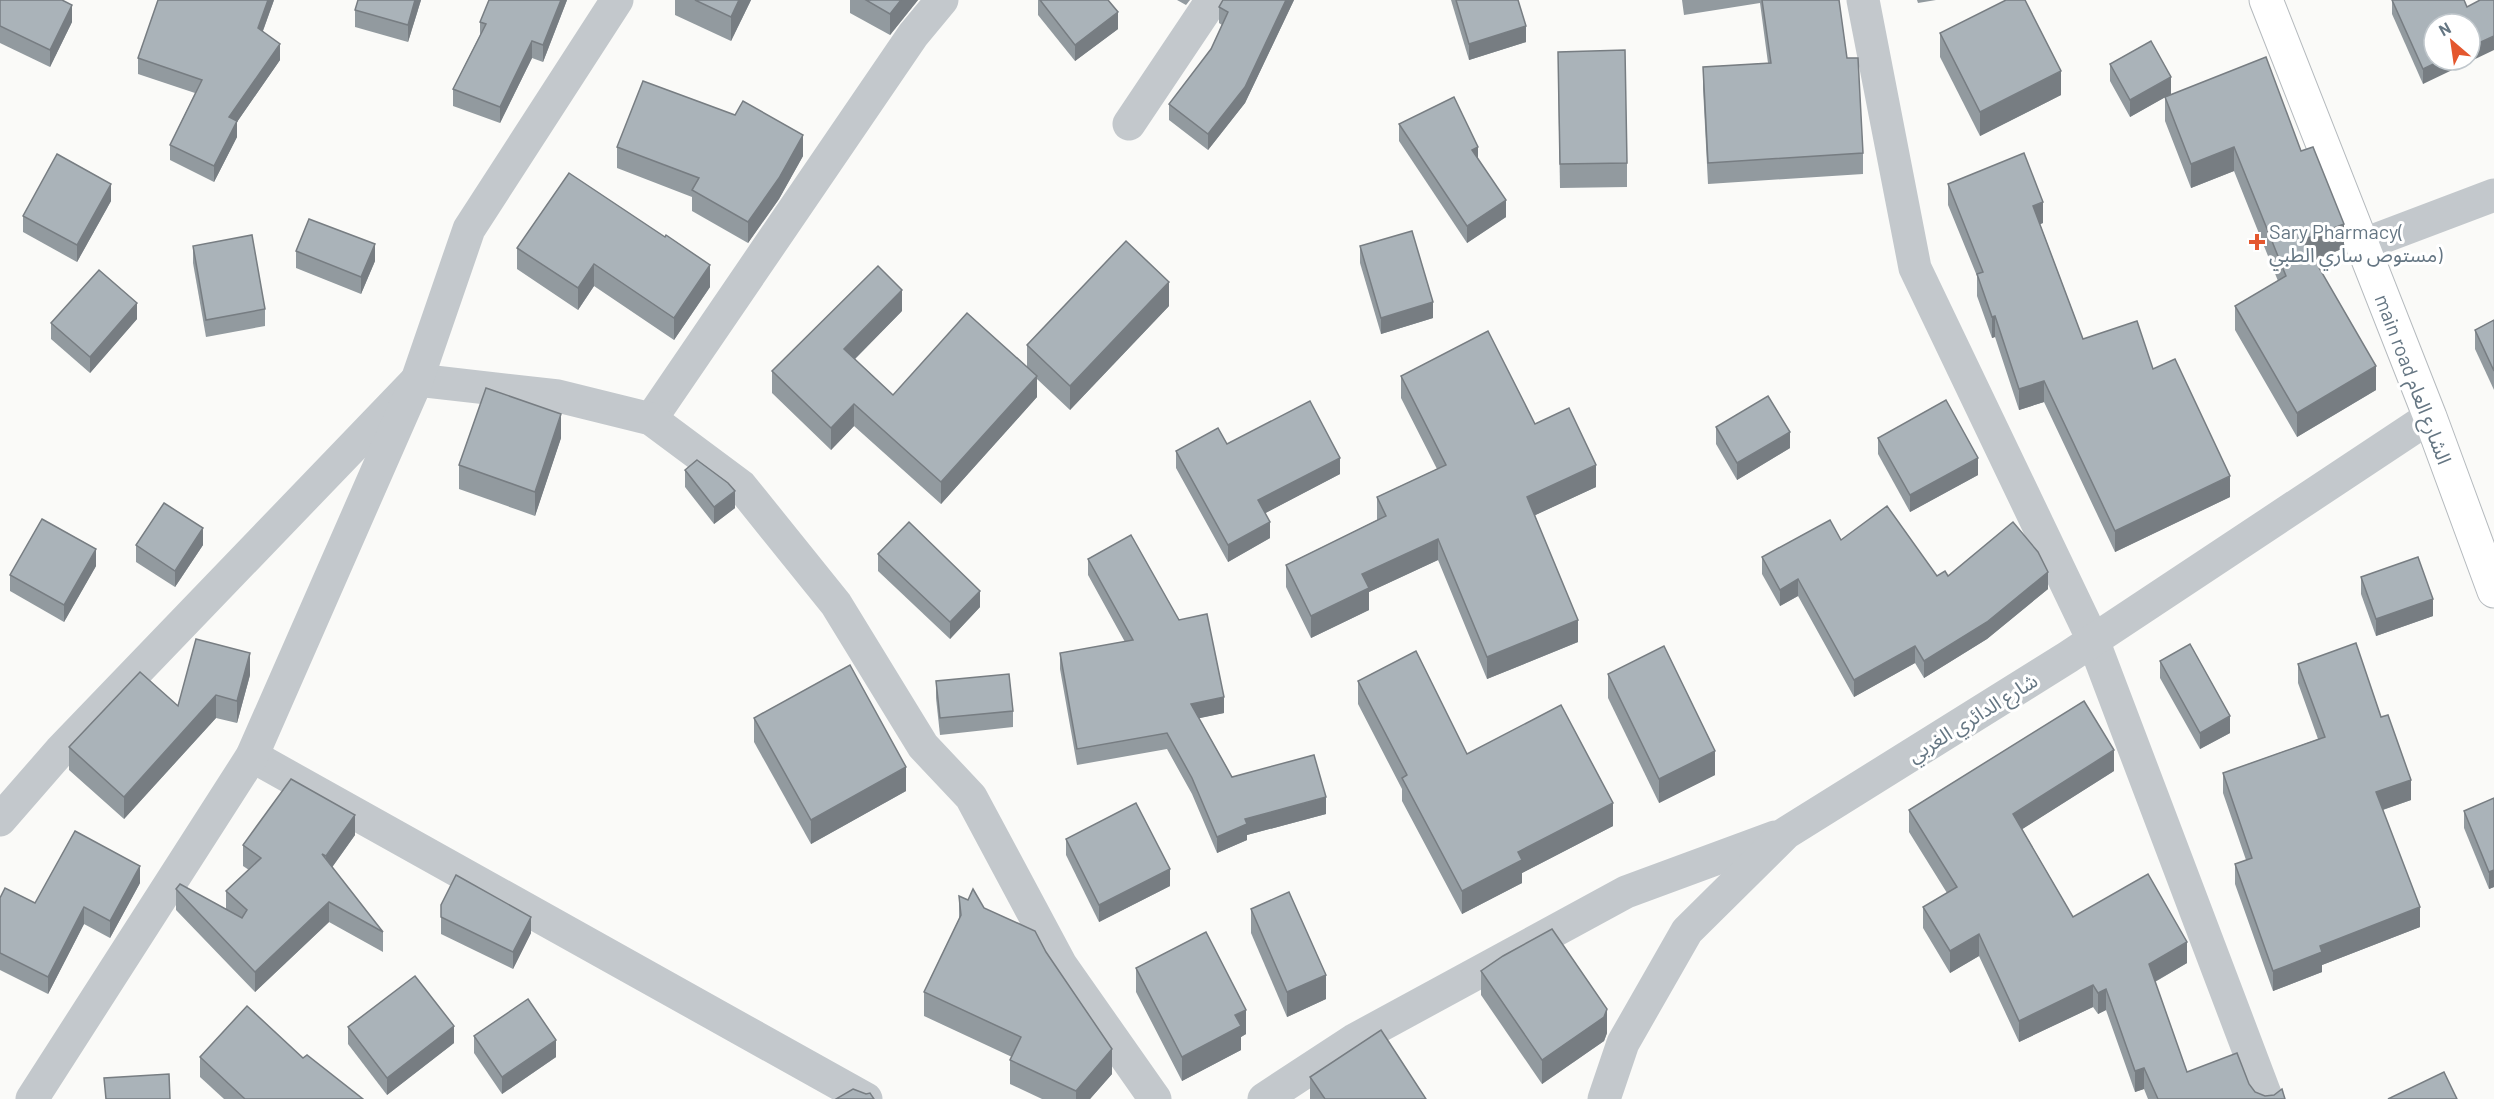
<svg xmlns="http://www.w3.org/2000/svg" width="2494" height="1099" font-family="Barlow,'Noto Sans Arabic',sans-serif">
<rect width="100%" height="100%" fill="#fafaf8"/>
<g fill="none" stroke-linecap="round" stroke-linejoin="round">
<g stroke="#b5babe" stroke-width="35">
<path id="major" d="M 2266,0 L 2430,417 L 2494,591"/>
</g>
<g stroke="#c3c8cc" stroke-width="33">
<path d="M 1863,0 L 1915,268 L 2093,640 L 2267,1099"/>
<path d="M 1129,124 L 1212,0"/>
<path d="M 2362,245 L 2494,195"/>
<path d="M 651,419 L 913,35 L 942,0"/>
<path d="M 252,756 L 866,1099"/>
<path d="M 0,820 L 60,751 L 417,380 L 558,396 L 651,419 L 741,486 L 836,604 L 923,746 L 971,797 L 1061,965 L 1155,1099"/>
<path d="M 32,1099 L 252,756 L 417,380 L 469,229 L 617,0"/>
<path d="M 1264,1099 L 1354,1040 L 1626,892 L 1775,837"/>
<path d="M 1604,1099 L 1623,1043 L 1687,931 L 1786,833 L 2068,657 L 2430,417"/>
</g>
<use href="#major" stroke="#fff" stroke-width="33"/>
</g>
<g fill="#929a9f">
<path d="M 0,0 L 72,22 L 50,67 L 0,43 Z"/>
<path d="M 274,0 L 263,31 L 280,60 L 237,122 L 237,137 L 214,182 L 170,160 L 170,145 L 195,93 L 138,74 L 138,58 Z"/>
<path d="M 358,0 L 421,0 L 408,42 L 355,27 L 355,10 Z"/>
<path d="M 567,0 L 543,62 L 532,58 L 500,123 L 453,106 L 453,89 L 480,35 L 480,22 Z"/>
<path d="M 675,0 L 751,0 L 731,41 L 675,15 Z"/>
<path d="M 850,0 L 918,0 L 890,35 L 850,13 Z"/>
<path d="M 1038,0 L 1108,0 L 1118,29 L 1075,61 L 1038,15 Z"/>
<path d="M 1177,0 L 1190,0 L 1186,5 Z"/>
<path d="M 1223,0 L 1294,0 L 1245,103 L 1208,150 L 1169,120 L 1169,104 L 1211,49 L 1222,25 L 1219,23 L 1219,7 Z"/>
<path d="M 1451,0 L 1518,0 L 1526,42 L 1469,60 Z"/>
<path d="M 1682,0 L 1839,0 L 1847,58 L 1863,153 L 1863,174 L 1708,184 L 1703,88 L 1703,67 L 1768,63 L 1760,3 L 1684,15 Z"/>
<path d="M 1917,0 L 1936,0 L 1918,3 Z"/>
<path d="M 2392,0 L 2467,7 L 2423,84 L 2392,14 Z"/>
<path d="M 1940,33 L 2061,95 L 1980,136 L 1940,57 Z"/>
<path d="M 2110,64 L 2171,94 L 2166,97 L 2301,151 L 2344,248 L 2315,260 L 2376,390 L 2297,437 L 2235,330 L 2235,306 L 2278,281 L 2234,171 L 2191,188 L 2165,121 L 2165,97 L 2130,117 L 2110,81 Z"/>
<path d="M 1558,76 L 1627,163 L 1627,187 L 1560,188 Z"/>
<path d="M 1399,124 L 1506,217 L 1467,243 L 1399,141 Z"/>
<path d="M 617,147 L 803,156 L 779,199 L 748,243 L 692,211 L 692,197 L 617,168 Z"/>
<path d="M 1948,184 L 2043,223 L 2040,224 L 2083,339 L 2153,369 L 2230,497 L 2115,552 L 2044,402 L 2019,410 L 1995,337 L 1992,338 L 1977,296 L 1977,276 L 1948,205 Z"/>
<path d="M 111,201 L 77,262 L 23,232 L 23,216 Z"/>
<path d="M 193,246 L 265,309 L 265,326 L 206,337 L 193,263 Z"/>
<path d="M 1360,246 L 1433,318 L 1381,334 L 1360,263 Z"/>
<path d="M 517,248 L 710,287 L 674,340 L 594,286 L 578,310 L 517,269 Z"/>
<path d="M 296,251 L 375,261 L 361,294 L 296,268 Z"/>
<path d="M 1169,306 L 1070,410 L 1037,379 L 1037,397 L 941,504 L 854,426 L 831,450 L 772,393 L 772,371 L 902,311 L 855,359 L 893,395 L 1027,367 L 1027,345 Z"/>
<path d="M 137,319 L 90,373 L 51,339 L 51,323 Z"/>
<path d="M 2494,320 L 2494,390 L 2475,349 L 2475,330 Z"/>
<path d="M 1401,376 L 1535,424 L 1596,487 L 1535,515 L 1578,642 L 1487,679 L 1438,560 L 1369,592 L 1369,610 L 1311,638 L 1286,587 L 1286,565 L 1377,520 L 1377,497 L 1437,469 L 1401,398 Z"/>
<path d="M 1716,427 L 1790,448 L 1737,480 L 1716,444 Z"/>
<path d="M 561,438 L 535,516 L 459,489 L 459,465 Z"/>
<path d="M 1878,438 L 1978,475 L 1910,512 L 1878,454 Z"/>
<path d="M 1227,444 L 1340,474 L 1265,513 L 1270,538 L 1228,562 L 1176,468 L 1176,451 Z"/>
<path d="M 685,470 L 735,508 L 714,524 L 685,487 Z"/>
<path d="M 1841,540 L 1937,576 L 1948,576 L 2048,589 L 1987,639 L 1924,678 L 1915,663 L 1854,697 L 1798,596 L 1780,606 L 1762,574 L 1762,557 Z"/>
<path d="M 136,545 L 203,545 L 175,587 L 136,562 Z"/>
<path d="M 878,554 L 980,607 L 950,639 L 878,571 Z"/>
<path d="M 1088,559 L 1224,713 L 1199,718 L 1232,777 L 1326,814 L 1247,835 L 1247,840 L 1217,853 L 1192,794 L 1167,749 L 1077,765 L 1060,669 L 1060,653 L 1125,642 L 1088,575 Z"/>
<path d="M 96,566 L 64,622 L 10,591 L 10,575 Z"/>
<path d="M 2361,577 L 2433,616 L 2376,636 L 2361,594 Z"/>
<path d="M 2160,661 L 2230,733 L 2200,749 L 2160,678 Z"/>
<path d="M 2298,664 L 2411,800 L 2383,810 L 2420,927 L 2322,965 L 2322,972 L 2273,991 L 2235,884 L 2235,864 L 2246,860 L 2223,793 L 2223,773 L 2318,739 L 2298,683 Z"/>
<path d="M 1608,674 L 1715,775 L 1659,803 L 1608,698 Z"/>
<path d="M 250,675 L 237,723 L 216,718 L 124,819 L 69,770 L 69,747 L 178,706 Z"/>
<path d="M 936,681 L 1013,711 L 1013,727 L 940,735 L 936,698 Z"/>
<path d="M 1358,681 L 1467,754 L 1613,826 L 1522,873 L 1522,883 L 1462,914 L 1402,801 L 1402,789 L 1358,704 Z"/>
<path d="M 754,718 L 906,791 L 811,844 L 754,742 Z"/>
<path d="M 2114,771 L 2022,829 L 2073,917 L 2187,963 L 2155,982 L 2187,1072 L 2249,1084 L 2255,1092 L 2265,1096 L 2285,1099 L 2148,1099 L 2144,1089 L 2135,1092 L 2106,1010 L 2098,1014 L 2093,1007 L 2019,1042 L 1979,956 L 1950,973 L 1923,928 L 1923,907 L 1947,893 L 1909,832 L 1909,810 Z"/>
<path d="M 2494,798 L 2494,887 L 2489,889 L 2464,828 L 2464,811 Z"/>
<path d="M 355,835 L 332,867 L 383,932 L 383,952 L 329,922 L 255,992 L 176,910 L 176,889 L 226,909 L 226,891 L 249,870 L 243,866 L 243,845 Z"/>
<path d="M 1066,839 L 1170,886 L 1099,922 L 1066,855 Z"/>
<path d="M 140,883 L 110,938 L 84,924 L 48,994 L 0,970 L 0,898 L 35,903 Z"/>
<path d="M 959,896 L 984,908 L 1112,1074 L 1090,1099 L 1042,1099 L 1010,1084 L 1010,1060 L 1012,1057 L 924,1016 L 924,992 L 959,919 Z"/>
<path d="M 441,905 L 531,933 L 513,969 L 441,934 Z"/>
<path d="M 1251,909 L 1326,999 L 1287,1017 L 1251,933 Z"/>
<path d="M 1136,968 L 1246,1034 L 1241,1037 L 1241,1050 L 1182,1081 L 1136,992 Z"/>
<path d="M 1481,971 L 1607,1033 L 1604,1041 L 1542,1084 L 1481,995 Z"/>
<path d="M 348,1027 L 454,1043 L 387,1095 L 348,1044 Z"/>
<path d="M 474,1036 L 556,1057 L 502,1094 L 474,1053 Z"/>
<path d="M 200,1057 L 303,1058 L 363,1099 L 224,1099 L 200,1077 Z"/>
<path d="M 1310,1077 L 1426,1099 L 1310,1099 Z"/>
</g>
<g fill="#777d82">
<path d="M 268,0 L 274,0 L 258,44 L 258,28 Z"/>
<path d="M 415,0 L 421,0 L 408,42 L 408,25 Z"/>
<path d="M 561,0 L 567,0 L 543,62 L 543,45 Z"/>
<path d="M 739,0 L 751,0 L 731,41 L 731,17 Z"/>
<path d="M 901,0 L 918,0 L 890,35 L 890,14 Z"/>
<path d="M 1286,0 L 1294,0 L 1245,103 L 1208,150 L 1208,134 Z"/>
<path d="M 72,5 L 72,22 L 50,67 L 50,50 Z"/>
<path d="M 1118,12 L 1118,29 L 1075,61 L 1075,45 Z"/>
<path d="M 1526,26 L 1526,42 L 1469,60 L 1469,44 Z"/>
<path d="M 2494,36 L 2494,50 L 2423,84 L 2423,69 L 2442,60 L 2470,60 L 2470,47 Z"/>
<path d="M 532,41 L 532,58 L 500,123 L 500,107 Z"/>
<path d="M 280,44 L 280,60 L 237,122 L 237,137 L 214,182 L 214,166 L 229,117 Z"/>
<path d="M 2061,71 L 2061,95 L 1980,136 L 1980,112 Z"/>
<path d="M 2171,77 L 2171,94 L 2130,117 L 2130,100 Z"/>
<path d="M 803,135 L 803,156 L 779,199 L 748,243 L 748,222 Z"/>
<path d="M 1478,147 L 1478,163 L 1472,150 Z"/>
<path d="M 2234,147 L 2234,171 L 2191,188 L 2191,164 Z"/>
<path d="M 111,184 L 111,201 L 77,262 L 77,245 Z"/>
<path d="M 1506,200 L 1506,217 L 1467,243 L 1467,226 Z"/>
<path d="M 2043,202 L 2043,223 L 2033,227 L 2033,206 Z"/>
<path d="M 2344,224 L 2344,248 L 2303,265 L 2303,240 Z"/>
<path d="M 375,244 L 375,261 L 361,294 L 361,277 Z"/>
<path d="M 594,264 L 594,286 L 578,310 L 578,288 Z"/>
<path d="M 710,265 L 710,287 L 674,340 L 674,318 Z"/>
<path d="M 1169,282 L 1169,306 L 1070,410 L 1070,386 Z"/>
<path d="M 902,290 L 902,311 L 844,370 L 844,349 Z"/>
<path d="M 1433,302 L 1433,318 L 1381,334 L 1381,318 Z"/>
<path d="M 137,303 L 137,319 L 90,373 L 90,357 Z"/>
<path d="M 1995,316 L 1995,337 L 1992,338 L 1992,317 Z"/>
<path d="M 2376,366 L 2376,390 L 2297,437 L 2297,413 Z"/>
<path d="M 1037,376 L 1037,397 L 941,504 L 941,482 Z"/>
<path d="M 2044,381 L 2044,402 L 2019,410 L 2019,389 Z"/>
<path d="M 854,404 L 854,426 L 831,450 L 831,428 Z"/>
<path d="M 561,414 L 561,438 L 535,516 L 535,492 Z"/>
<path d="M 1790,432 L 1790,448 L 1737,480 L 1737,463 Z"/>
<path d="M 1340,458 L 1340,474 L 1258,517 L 1258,500 Z"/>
<path d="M 1978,458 L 1978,475 L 1910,512 L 1910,495 Z"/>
<path d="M 1596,465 L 1596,487 L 1527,519 L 1527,497 Z"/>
<path d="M 2230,476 L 2230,497 L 2115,552 L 2115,531 Z"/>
<path d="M 735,491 L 735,508 L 714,524 L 714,507 Z"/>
<path d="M 1270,522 L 1270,538 L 1228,562 L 1228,545 Z"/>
<path d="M 203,528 L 203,545 L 175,587 L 175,571 Z"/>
<path d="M 1438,539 L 1438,560 L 1369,592 L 1369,610 L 1311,638 L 1311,616 L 1362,574 Z"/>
<path d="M 96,549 L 96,566 L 64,622 L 64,605 Z"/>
<path d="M 2048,572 L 2048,589 L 1987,639 L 1924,678 L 1924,661 Z"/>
<path d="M 1798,579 L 1798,596 L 1780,606 L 1780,590 Z"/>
<path d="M 980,591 L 980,607 L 950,639 L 950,622 Z"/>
<path d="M 2433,599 L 2433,616 L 2376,636 L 2376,619 Z"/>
<path d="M 1578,620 L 1578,642 L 1487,679 L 1487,657 Z"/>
<path d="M 1915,646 L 1915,663 L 1854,697 L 1854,680 Z"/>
<path d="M 250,653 L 250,675 L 237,723 L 237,701 Z"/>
<path d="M 216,695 L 216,718 L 124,819 L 124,797 Z"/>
<path d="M 1224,697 L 1224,713 L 1191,720 L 1191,704 Z"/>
<path d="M 2230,716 L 2230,733 L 2200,749 L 2200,733 Z"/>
<path d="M 2114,750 L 2114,771 L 2013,835 L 2013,814 Z"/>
<path d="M 1715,751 L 1715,775 L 1659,803 L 1659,779 Z"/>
<path d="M 906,767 L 906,791 L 811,844 L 811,820 Z"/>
<path d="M 2411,780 L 2411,800 L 2376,812 L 2376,792 Z"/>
<path d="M 1326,797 L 1326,814 L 1247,835 L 1247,840 L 1217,853 L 1217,837 L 1245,819 Z"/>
<path d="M 1613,803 L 1613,826 L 1522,873 L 1522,883 L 1462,914 L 1462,891 L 1518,852 Z"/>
<path d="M 355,815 L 355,835 L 326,876 L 326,856 Z"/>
<path d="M 140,866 L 140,883 L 110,938 L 110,921 Z"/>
<path d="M 1170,869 L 1170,886 L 1099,922 L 1099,905 Z"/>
<path d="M 2494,870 L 2494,887 L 2489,889 L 2489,872 Z"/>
<path d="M 329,902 L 329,922 L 255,992 L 255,972 Z"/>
<path d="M 84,907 L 84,924 L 48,994 L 48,977 Z"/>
<path d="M 2420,907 L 2420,927 L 2322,965 L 2322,972 L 2273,991 L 2273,971 L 2320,946 Z"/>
<path d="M 531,917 L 531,933 L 513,969 L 513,952 Z"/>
<path d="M 1979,934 L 1979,956 L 1950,973 L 1950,951 Z"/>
<path d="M 2187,942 L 2187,963 L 2149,985 L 2149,964 Z"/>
<path d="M 1326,975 L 1326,999 L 1287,1017 L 1287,992 Z"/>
<path d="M 2093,985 L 2093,1007 L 2019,1042 L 2019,1021 Z"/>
<path d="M 2106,989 L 2106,1010 L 2098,1014 L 2098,993 Z"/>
<path d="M 1607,1009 L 1607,1033 L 1604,1041 L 1542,1084 L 1542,1060 Z"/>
<path d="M 1246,1010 L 1246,1034 L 1241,1037 L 1241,1050 L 1182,1081 L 1182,1057 L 1235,1015 Z"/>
<path d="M 454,1026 L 454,1043 L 387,1095 L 387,1078 Z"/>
<path d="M 556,1040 L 556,1057 L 502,1094 L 502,1077 Z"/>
<path d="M 1112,1049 L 1112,1074 L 1090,1099 L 1076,1099 L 1076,1091 Z"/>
<path d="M 2144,1068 L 2144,1089 L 2135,1092 L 2135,1071 Z"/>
</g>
<g fill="#aab3b9" stroke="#777d82" stroke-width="1.5">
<path d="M 0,0 L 62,0 L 72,5 L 50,50 L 0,26 Z"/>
<path d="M 158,0 L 268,0 L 258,28 L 280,44 L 229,117 L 237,121 L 214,166 L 170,145 L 202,80 L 138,58 Z"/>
<path d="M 358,0 L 415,0 L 408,25 L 355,10 Z"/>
<path d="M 489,0 L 561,0 L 543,45 L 532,41 L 500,107 L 453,89 L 486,24 L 480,22 Z"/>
<path d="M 695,0 L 739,0 L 731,17 Z"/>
<path d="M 866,0 L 901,0 L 890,14 Z"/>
<path d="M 1040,0 L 1108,0 L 1118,12 L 1075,45 Z"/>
<path d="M 1223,0 L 1286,0 L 1245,87 L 1208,134 L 1169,104 L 1211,49 L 1228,12 L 1219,7 Z"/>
<path d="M 1456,0 L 1518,0 L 1526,26 L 1469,44 Z"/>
<path d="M 1762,0 L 1839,0 L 1847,58 L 1858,58 L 1863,153 L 1708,163 L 1703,67 L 1771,63 Z"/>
<path d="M 2006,0 L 2025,0 L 2061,71 L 1980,112 L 1940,33 Z"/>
<path d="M 2392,0 L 2464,0 L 2467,7 L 2480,0 L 2494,0 L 2494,36 L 2470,47 L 2470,24 L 2434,24 L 2434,60 L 2442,60 L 2423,69 Z"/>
<path d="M 2151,41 L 2171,77 L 2130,100 L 2110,64 Z"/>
<path d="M 1625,50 L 1627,163 L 1560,164 L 1558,52 Z"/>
<path d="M 2266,57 L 2301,151 L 2313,147 L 2344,224 L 2303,240 L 2376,366 L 2297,413 L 2235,306 L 2286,276 L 2234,147 L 2191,164 L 2165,97 Z"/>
<path d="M 643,81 L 735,115 L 743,101 L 803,135 L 779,178 L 748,222 L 692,190 L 699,178 L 617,147 Z"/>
<path d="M 1454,97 L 1478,147 L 1472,150 L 1506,200 L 1467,226 L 1399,124 Z"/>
<path d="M 2024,153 L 2043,202 L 2033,206 L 2083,339 L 2137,321 L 2153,369 L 2175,359 L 2230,476 L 2115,531 L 2044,381 L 2019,389 L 1995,316 L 1992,317 L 1977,274 L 1983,272 L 1948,184 Z"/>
<path d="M 57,154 L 111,184 L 77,245 L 23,216 Z"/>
<path d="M 569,173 L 665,237 L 666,235 L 710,265 L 674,318 L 594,264 L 578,288 L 517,248 Z"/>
<path d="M 309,219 L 375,244 L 361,277 L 296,251 Z"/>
<path d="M 1412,231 L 1433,302 L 1381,318 L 1360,246 Z"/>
<path d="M 252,235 L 265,309 L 206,320 L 193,246 Z"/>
<path d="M 1126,241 L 1169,282 L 1070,386 L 1027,345 Z"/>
<path d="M 878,266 L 902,290 L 844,349 L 893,395 L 967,313 L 1037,376 L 941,482 L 854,404 L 831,428 L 772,371 Z"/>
<path d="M 99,270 L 137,303 L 90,357 L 51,323 Z"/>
<path d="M 2494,320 L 2494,371 L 2475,330 Z"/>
<path d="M 1488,331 L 1535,424 L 1569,408 L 1596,465 L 1527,497 L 1578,620 L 1487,657 L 1438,539 L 1362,574 L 1369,588 L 1311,616 L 1286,565 L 1386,516 L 1377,497 L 1446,465 L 1401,376 Z"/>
<path d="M 486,388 L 561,414 L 535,492 L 459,465 Z"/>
<path d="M 1768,396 L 1790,432 L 1737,463 L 1716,427 Z"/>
<path d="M 1946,400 L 1978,458 L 1910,495 L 1878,438 Z"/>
<path d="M 1310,401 L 1340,458 L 1258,500 L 1270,522 L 1228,545 L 1176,451 L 1218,428 L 1227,444 Z"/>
<path d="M 697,460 L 728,483 L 735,491 L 714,507 L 685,470 Z"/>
<path d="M 164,503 L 203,528 L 175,571 L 136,545 Z"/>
<path d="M 1887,506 L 1937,576 L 1945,571 L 1948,576 L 2013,522 L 2038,552 L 2048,572 L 1987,622 L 1924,661 L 1915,646 L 1854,680 L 1798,579 L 1780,590 L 1762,557 L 1830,520 L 1841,540 Z"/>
<path d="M 42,519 L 96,549 L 64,605 L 10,575 Z"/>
<path d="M 909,522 L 980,591 L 950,622 L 878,554 Z"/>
<path d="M 1131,535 L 1179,620 L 1207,614 L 1224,697 L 1191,704 L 1232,777 L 1314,755 L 1326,797 L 1245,819 L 1247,824 L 1217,837 L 1192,778 L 1167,733 L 1077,749 L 1060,653 L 1133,640 L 1088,559 Z"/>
<path d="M 2418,557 L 2433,599 L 2376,619 L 2361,577 Z"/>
<path d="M 196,639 L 250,653 L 237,701 L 216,695 L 124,797 L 69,747 L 140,672 L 178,706 Z"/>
<path d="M 2356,643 L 2381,717 L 2388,715 L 2411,780 L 2376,792 L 2420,907 L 2320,946 L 2322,952 L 2273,971 L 2235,864 L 2252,858 L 2223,773 L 2325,737 L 2298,664 Z"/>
<path d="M 2190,644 L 2230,716 L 2200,733 L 2160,661 Z"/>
<path d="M 1664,646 L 1715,751 L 1659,779 L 1608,674 Z"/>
<path d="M 1416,651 L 1467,754 L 1561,705 L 1613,803 L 1518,852 L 1522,860 L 1462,891 L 1402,778 L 1407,775 L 1358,681 Z"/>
<path d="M 850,665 L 906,767 L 811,820 L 754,718 Z"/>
<path d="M 1009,674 L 1013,711 L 940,718 L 936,681 Z"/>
<path d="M 2084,701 L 2114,750 L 2013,814 L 2073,917 L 2148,874 L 2187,942 L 2149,964 L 2187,1072 L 2237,1053 L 2249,1084 L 2255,1092 L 2265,1096 L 2274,1095 L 2282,1089 L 2285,1099 L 2158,1099 L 2144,1068 L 2135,1071 L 2106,989 L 2098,993 L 2093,985 L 2019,1021 L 1979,934 L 1950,951 L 1923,907 L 1957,887 L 1909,810 Z"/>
<path d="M 291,779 L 355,815 L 326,856 L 322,854 L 383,932 L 329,902 L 255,972 L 176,889 L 180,884 L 242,918 L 247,910 L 226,891 L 261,858 L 243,845 Z"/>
<path d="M 2494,798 L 2494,870 L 2489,872 L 2464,811 Z"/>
<path d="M 1136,803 L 1170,869 L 1099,905 L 1066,839 Z"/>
<path d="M 75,831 L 140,866 L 110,921 L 84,907 L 48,977 L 0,953 L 0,898 L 5,888 L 35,903 Z"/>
<path d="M 456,875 L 531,917 L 513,952 L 441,917 L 441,905 Z"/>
<path d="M 973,889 L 984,908 L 1035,931 L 1046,952 L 1112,1049 L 1076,1091 L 1010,1060 L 1021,1037 L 924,992 L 961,915 L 959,896 L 968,900 Z"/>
<path d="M 1289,892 L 1326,975 L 1287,992 L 1251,909 Z"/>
<path d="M 1552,929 L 1607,1009 L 1604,1017 L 1542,1060 L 1481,971 L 1503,956 Z"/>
<path d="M 1206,932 L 1246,1010 L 1235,1015 L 1241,1026 L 1182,1057 L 1136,968 Z"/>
<path d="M 415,976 L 454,1026 L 387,1078 L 348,1027 Z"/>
<path d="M 528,999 L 556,1040 L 502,1077 L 474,1036 Z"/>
<path d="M 247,1006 L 303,1058 L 307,1055 L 363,1099 L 245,1099 L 200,1057 Z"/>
<path d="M 1381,1030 L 1426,1099 L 1325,1099 L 1310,1077 Z"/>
<path d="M 2444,1072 L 2457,1099 L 2388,1099 Z"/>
<path d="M 169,1074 L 170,1099 L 106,1099 L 104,1078 Z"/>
<path d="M 853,1089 L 866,1094 L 870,1093 L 874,1099 L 836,1099 Z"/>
</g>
<path fill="#e4572e" stroke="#fff" stroke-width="2" d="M2254 233h6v6h6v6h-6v6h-6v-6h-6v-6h6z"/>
<g text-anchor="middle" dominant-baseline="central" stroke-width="6" stroke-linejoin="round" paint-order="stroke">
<g font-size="20" fill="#657683" stroke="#fff" text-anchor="start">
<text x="2269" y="231">Sary Pharmacy(<tspan x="2269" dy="23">مستوص ساري الطبي)</tspan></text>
</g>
<g font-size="20" fill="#657683" stroke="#fff">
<text transform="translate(2414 379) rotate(69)">main road الشارع العام</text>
<text transform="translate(1972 717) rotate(-32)">شارع الدائري الغربي</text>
</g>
</g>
<g transform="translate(2452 42) rotate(331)"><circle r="28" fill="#ffffff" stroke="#c1c8cd" stroke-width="1.5"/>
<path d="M0-4.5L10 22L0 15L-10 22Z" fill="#e4572e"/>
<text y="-9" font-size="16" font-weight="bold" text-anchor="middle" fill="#657683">N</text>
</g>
</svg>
